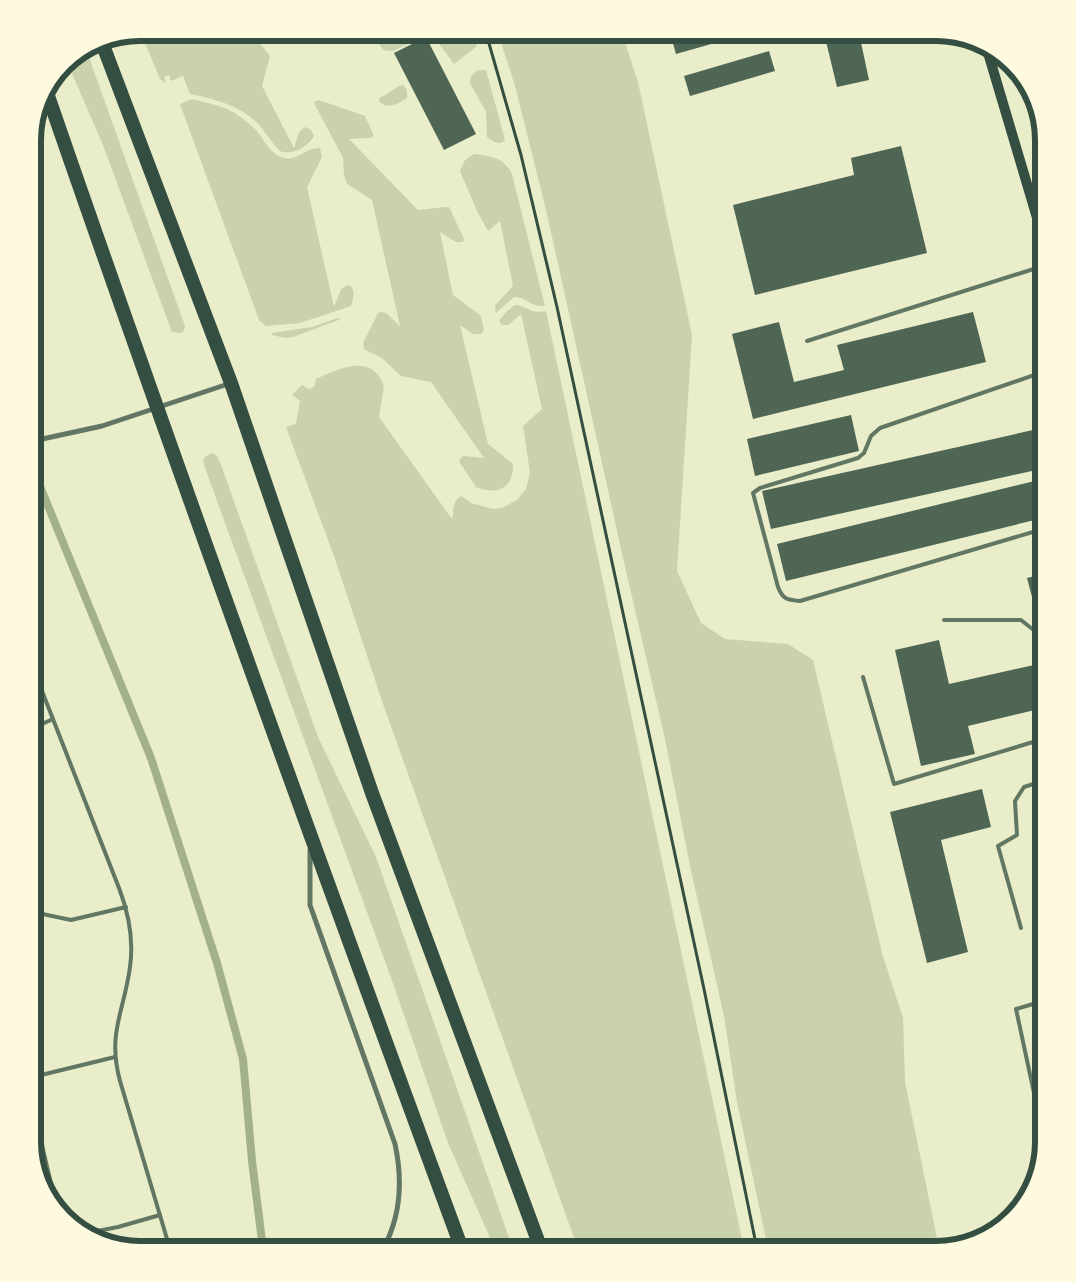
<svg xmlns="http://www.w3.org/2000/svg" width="1076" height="1282" font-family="Ubuntu,sans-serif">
<rect width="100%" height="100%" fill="#e9edc9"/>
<g fill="#cad2ad">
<path d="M 141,33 L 252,33 L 270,56 L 262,86 L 294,148 L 299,132 L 305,127 L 311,130 L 314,136 C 308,147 292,156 280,151 C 272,143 267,134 260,126 C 242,106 215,99 190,94 L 183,76 L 171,81 L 169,75 L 164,77 L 166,83 L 160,79 Z"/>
<path d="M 372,33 L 473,33 L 477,46 L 454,64 L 431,33 L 393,51 L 383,50 Z"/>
<path d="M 498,33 L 622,33 L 638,82 L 692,335 L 677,571 L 701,623 L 725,639 L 788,644 L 813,660 L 882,953 L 903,1018 L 905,1082 L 939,1248 L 768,1249 L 737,1102 L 724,1016 L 690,866 L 665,739 L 623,558 L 547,214 L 515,86 Z"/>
<path d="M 86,49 L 185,326 L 184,330 L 181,333 L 172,332 L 103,145 L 67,62 Z"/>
<path d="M 479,70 L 486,70 L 505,140 L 501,143 L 494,142 L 487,137 L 486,112 L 470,83 C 470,77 473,72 479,70 Z"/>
<path d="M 403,85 L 407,90 L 407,98 C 399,103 387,111 379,101 L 379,98 C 388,95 394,87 403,85 Z"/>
<path d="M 192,99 C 208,103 226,106 239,116 C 245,120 252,126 257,131 C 264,140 271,155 284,158 C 298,161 306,147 320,148 L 322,157 L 307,187 L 334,307 L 341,289 L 348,285 C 357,289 353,299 351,306 L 300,323 L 266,326 L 259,320 L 180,104 Z"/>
<path d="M 319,100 L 365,116 L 374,136 L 370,138 L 349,139 L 418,210 L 445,207 L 449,207 L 451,211 L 464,239 L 463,242 L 456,242 L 440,232 L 453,295 L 481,316 L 484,330 L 481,334 L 473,334 L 460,325 L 488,444 L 513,464 C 514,488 497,496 476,487 L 460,463 L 459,460 L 463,456 L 484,458 L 431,382 L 401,376 L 382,358 L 364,349 L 363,343 L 378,313 L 381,312 L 386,313 L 400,326 L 372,200 L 347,184 L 344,175 L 343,158 L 314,103 L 314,102 Z"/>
<path d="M 474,154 C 490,156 505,158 512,174 L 545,306 C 529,307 527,297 514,297 L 496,313 L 495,306 L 496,304 L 513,286 L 500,221 L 488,231 L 477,211 L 460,171 L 465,160 Z"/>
<path d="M 515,305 C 528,306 528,314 546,311 L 744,1249 L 578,1249 L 383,704 L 334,556 L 286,427 L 296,424 L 300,401 L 292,395 L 302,385 L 309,389 L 314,387 L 316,379 C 339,369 372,352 384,386 L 379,417 L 452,519 C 454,511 452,499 462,496 L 471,503 L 493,509 L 502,508 L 517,500 L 526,489 L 530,473 L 523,426 L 542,409 L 521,314 L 508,325 L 502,325 L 499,321 L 506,312 Z"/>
<path d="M 338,318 L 341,319 L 293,337 L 285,338 L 272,335 L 272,333 L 312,327 Z"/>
<path d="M 212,453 L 217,456 L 220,462 L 318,737 L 376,857 L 513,1249 L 495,1249 L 448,1143 L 394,986 L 205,468 L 203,461 L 205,457 Z"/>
</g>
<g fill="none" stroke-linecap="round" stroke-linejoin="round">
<path stroke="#a3b18a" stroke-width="8" d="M 33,464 L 35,474 L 151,758 L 217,963 L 243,1059 L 252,1161 L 263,1249"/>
</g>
<g fill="#4f6655">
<path d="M 670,33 L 750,33 L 676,54 Z"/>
<path d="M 824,33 L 859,33 L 869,80 L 837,87 Z"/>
<path d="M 426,37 L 476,134 L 444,150 L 394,53 Z"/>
<path d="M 769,51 L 775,71 L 690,96 L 684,76 Z"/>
<path d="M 901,146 L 927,253 L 755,295 L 733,205 L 854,175 L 851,158 Z"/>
<path d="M 973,312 L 986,362 L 753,419 L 732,334 L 779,322 L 794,382 L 844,370 L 837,345 Z"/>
<path d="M 851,415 L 859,451 L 755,476 L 747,439 Z"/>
<path d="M 1033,430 L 1041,469 L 771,529 L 762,491 Z"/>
<path d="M 1043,479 L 1043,518 L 786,581 L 777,544 Z"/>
<path d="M 1043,574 L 1043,630 L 1041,631 L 1027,578 Z"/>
<path d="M 939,640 L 949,684 L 1043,663 L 1043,708 L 968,726 L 975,754 L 921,766 L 895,650 Z"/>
<path d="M 982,789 L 991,827 L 941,840 L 968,952 L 927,963 L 890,812 Z"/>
</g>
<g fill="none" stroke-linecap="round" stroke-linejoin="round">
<path stroke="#344e41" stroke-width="3" d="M 486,33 L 521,155 L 557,307 L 704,989 L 757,1249"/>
<g stroke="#617663" stroke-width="4">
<path d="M 807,341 L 1043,266"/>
<path d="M 1043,372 L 880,428 L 871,436 L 864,453 L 858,458 L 760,488 L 753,493 L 778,587 C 783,600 788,600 800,601 L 1043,529"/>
<path d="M 944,620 L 1021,620 L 1040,635 L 1043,634"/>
<path d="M 33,668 L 119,888 C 129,914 134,939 130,967 C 124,1012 107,1033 120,1081 L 170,1249"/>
<path d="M 863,677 L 894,784 L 1043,739"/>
<path d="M 33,728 L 53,719"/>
<path d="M 33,912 L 71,920 L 126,907"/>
<path d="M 1021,928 L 998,846 L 1017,835 L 1015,801 L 1024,787 L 1043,781"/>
<path d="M 1043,1001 L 1016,1009 L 1043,1135"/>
<path d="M 33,1057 L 42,1028 L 33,978"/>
<path d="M 33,1077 L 115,1057"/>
<path d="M 1032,1082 L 1043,1079"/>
<path d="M 33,1107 L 57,1209"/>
<path d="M 87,1233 L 118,1227 L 160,1215"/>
</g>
<g stroke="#617663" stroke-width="5">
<path d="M 33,441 L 102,426 L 231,383"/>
<path d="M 310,850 L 310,905 L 395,1144 C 403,1181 401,1216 383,1249"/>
</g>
<path stroke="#344e41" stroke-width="10" d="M 986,46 L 1043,238"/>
<g stroke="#344e41" stroke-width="14">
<path d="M 101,40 L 231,383 L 372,793 L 541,1249"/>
<path d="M 46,90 C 180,478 320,864 462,1249"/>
</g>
</g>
<path d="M0 0H1076V1282H0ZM140 41H936A99 99 0 0 1 1035 140V1142A99 99 0 0 1 936 1241H140A99 99 0 0 1 41 1142V140A99 99 0 0 1 140 41Z" fill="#fefae0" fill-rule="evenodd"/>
<path fill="none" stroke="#344e41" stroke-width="6" d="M140 41H936A99 99 0 0 1 1035 140V1142A99 99 0 0 1 936 1241H140A99 99 0 0 1 41 1142V140A99 99 0 0 1 140 41Z"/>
</svg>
